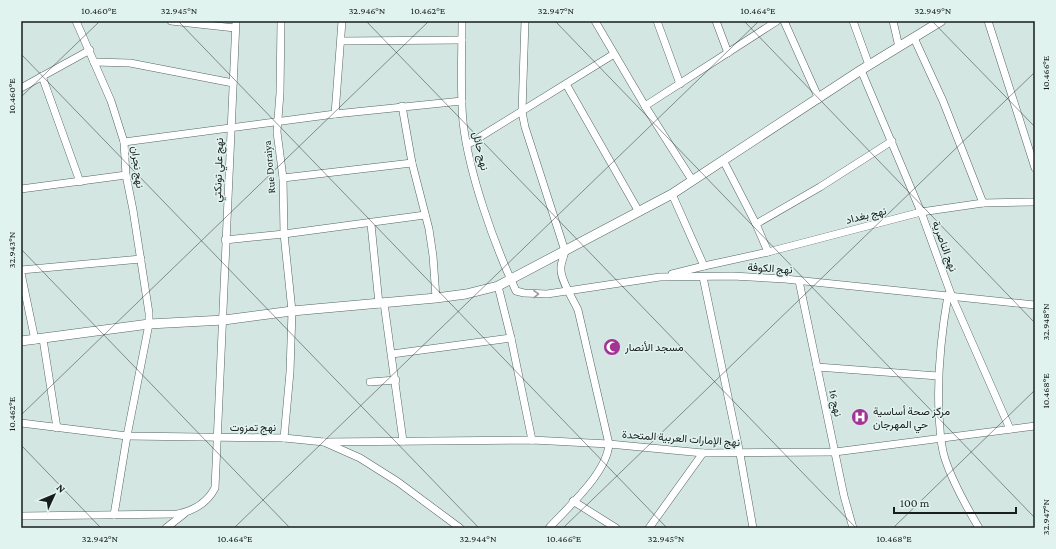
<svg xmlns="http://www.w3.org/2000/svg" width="1056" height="549" font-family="'Crimson Pro',Vazirmatn,serif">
<rect width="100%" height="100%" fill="#d3e6e1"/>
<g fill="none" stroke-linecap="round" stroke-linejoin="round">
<g stroke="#566662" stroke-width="8">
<g id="street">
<path d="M 76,21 L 111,101 L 124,142 L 126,175 L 133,210 L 149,313 L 149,324 L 127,436 L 114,515"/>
<path d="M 171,21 L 235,28"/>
<path d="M 281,21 L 280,93 L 277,132 L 283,178 L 284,234 L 292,311 L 290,372 L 284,438"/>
<path d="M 462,21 C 462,54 460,89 463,122 C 469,174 494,244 516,291 L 524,293 L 547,294 L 660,277 L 732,276 L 785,279 L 1035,305"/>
<path d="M 525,21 L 522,112 L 525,127 L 565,251 C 564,257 560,264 561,270 C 561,281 573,299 578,310 L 609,444 C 607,473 568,507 549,528"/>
<path d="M 595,21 L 645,106 L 692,180"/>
<path d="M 657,21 L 680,84"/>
<path d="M 716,21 L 728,53"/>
<path d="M 784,21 L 819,99"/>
<path d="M 853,21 L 869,65"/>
<path d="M 893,21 L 899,47"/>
<path d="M 988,21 L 1035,168"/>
<path d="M 914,38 L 943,101 L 983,203"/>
<path d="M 341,41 L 462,40"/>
<path d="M 94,62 L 130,63 L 233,83"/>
<path d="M 861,70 L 921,212 L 952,297 L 1010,429"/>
<path d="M 42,76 L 80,182"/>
<path d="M 566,84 L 639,212"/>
<path d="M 21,88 L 90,50"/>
<path d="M 402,106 L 412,163 L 429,229 L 433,256 L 436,298"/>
<path d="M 645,106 L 777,21"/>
<path d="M 335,114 L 342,21"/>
<path d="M 124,142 L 335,114 L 462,101"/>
<path d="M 467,145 L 614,54"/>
<path d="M 723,160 L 756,224 L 768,252"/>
<path d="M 283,178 L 412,163"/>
<path d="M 21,189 L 126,175"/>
<path d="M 672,194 L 704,266 L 672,274"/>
<path d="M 371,224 L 379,304"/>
<path d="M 756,224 L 820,187 L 892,141"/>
<path d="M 225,240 L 284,234 L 425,215"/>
<path d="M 704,266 L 768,252 L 921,212 L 983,203 L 1035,202"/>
<path d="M 21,270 L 141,259"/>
<path d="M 21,273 L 35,340"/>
<path d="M 703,277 L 740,454 L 753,528"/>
<path d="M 799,281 L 844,496 L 853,528"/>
<path d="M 498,286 L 511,338 L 532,440"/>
<path d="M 948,295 C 941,335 937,373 939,414 C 940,429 940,444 945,459 C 953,483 966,506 979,528"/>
<path d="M 384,303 L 403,441"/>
<path d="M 43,339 L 57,428"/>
<path d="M 392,354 L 511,338"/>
<path d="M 817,367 L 938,376"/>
<path d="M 370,382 L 396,380"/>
<path d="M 21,423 L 127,436 L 284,438 L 324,442 L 360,458 L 398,482 L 460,528"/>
<path d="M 324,442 L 532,440 L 609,444 L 703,453 L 835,452 L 1035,426"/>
<path d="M 573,501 L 616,528"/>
<path d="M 21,516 L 177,514 C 194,511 207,503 215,488 L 236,21"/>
<path d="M 166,528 L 185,513"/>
<path d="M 649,528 L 703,453"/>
</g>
</g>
<g stroke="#566662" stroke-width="10">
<path id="secondary" d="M 21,341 L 149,324 L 224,320 L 292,311 L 436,298 L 466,294 L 498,286 L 672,194 L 861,70 L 941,21"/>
</g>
<use href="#street" stroke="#fff" stroke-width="7"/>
<use href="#secondary" stroke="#fff" stroke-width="9"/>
</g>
<defs><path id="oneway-chevron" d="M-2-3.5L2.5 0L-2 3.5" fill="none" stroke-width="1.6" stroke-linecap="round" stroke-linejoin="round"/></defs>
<use stroke="#979a99" href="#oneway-chevron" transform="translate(536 294) rotate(-1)"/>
<path fill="none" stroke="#181e1d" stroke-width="1" stroke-opacity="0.45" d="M 178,21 L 667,528M 366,21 L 856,528M 555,21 L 1035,518M 744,21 L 1035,323M 932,21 L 1035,127M 21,54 L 479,528M 21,97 L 100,21M 21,249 L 290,528M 21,415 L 429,21M 21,445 L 101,528M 234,528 L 759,21M 563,528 L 1035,72M 893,528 L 1035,390"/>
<defs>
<g id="mosque-disc" transform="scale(0.9)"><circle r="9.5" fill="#a13494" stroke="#e1f3ef"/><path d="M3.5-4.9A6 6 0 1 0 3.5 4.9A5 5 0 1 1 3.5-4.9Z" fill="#fff"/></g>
<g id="hospital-disc" transform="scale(0.9)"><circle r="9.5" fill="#a13494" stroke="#e1f3ef"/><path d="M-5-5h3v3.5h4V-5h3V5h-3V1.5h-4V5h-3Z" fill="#fff"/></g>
</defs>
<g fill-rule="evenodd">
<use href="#mosque-disc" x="612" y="347"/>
<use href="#hospital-disc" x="860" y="417"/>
</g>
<g text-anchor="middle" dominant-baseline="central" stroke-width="3" stroke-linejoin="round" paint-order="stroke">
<g font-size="11" fill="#181e1d" stroke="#e1f3ef">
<text transform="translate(481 151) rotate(77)">نهج حائل</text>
<text transform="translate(138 167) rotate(83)">نهج نجران</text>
<text transform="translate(269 167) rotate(-95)">Rue Doraiya</text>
<text transform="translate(218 170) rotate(-88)">نهج علي تونكتي</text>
<text transform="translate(866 215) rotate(-14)">نهج بغداد</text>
<text transform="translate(945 246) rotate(70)">نهج الناصرية</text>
<text transform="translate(770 268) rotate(4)">نهج الكوفة</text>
<text transform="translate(836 403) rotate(78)">نهج 16</text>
<text x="253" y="427">نهج تمزوت</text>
<text transform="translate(681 438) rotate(4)">نهج الإمارات العربية المتحدة</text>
</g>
<g font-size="11" fill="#181e1d" stroke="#e1f3ef" text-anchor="start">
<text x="625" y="347">مسجد الأنصار</text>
<text x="873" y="411">مركز صحة أساسية<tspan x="873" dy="13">حي المهرجان</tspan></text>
</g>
</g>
<rect width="1056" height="549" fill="none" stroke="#e1f3ef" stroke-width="44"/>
<g transform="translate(54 495) rotate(46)" stroke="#e1f3ef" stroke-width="3" paint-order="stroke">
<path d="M0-3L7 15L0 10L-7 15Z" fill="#181e1d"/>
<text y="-6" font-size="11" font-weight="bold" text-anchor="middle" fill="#181e1d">N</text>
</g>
<path d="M894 507v6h122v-6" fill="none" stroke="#181e1d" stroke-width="2"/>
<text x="900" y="507" font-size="12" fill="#181e1d" stroke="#e1f3ef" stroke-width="3" paint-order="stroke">100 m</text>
<rect x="22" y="22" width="1012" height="505" fill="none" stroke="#181e1d" stroke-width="1.5"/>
<g font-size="10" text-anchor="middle" fill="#181e1d">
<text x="99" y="14">10.460°E</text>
<text x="179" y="14">32.945°N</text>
<text x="367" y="14">32.946°N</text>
<text x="428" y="14">10.462°E</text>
<text x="556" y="14">32.947°N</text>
<text x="758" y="14">10.464°E</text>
<text x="933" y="14">32.949°N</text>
<text transform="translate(1045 73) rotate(-90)" y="4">10.466°E</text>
<text transform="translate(11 96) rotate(-90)" y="4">10.460°E</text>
<text transform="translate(11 250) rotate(-90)" y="4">32.943°N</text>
<text transform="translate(1045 322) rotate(-90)" y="4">32.948°N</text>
<text transform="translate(1045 391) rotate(-90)" y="4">10.468°E</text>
<text transform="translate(11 414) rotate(-90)" y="4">10.462°E</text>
<text transform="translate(1045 517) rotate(-90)" y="4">32.947°N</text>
<text x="100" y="542">32.942°N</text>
<text x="235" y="542">10.464°E</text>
<text x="478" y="542">32.944°N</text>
<text x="564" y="542">10.466°E</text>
<text x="666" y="542">32.945°N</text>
<text x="894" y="542">10.468°E</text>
</g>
</svg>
